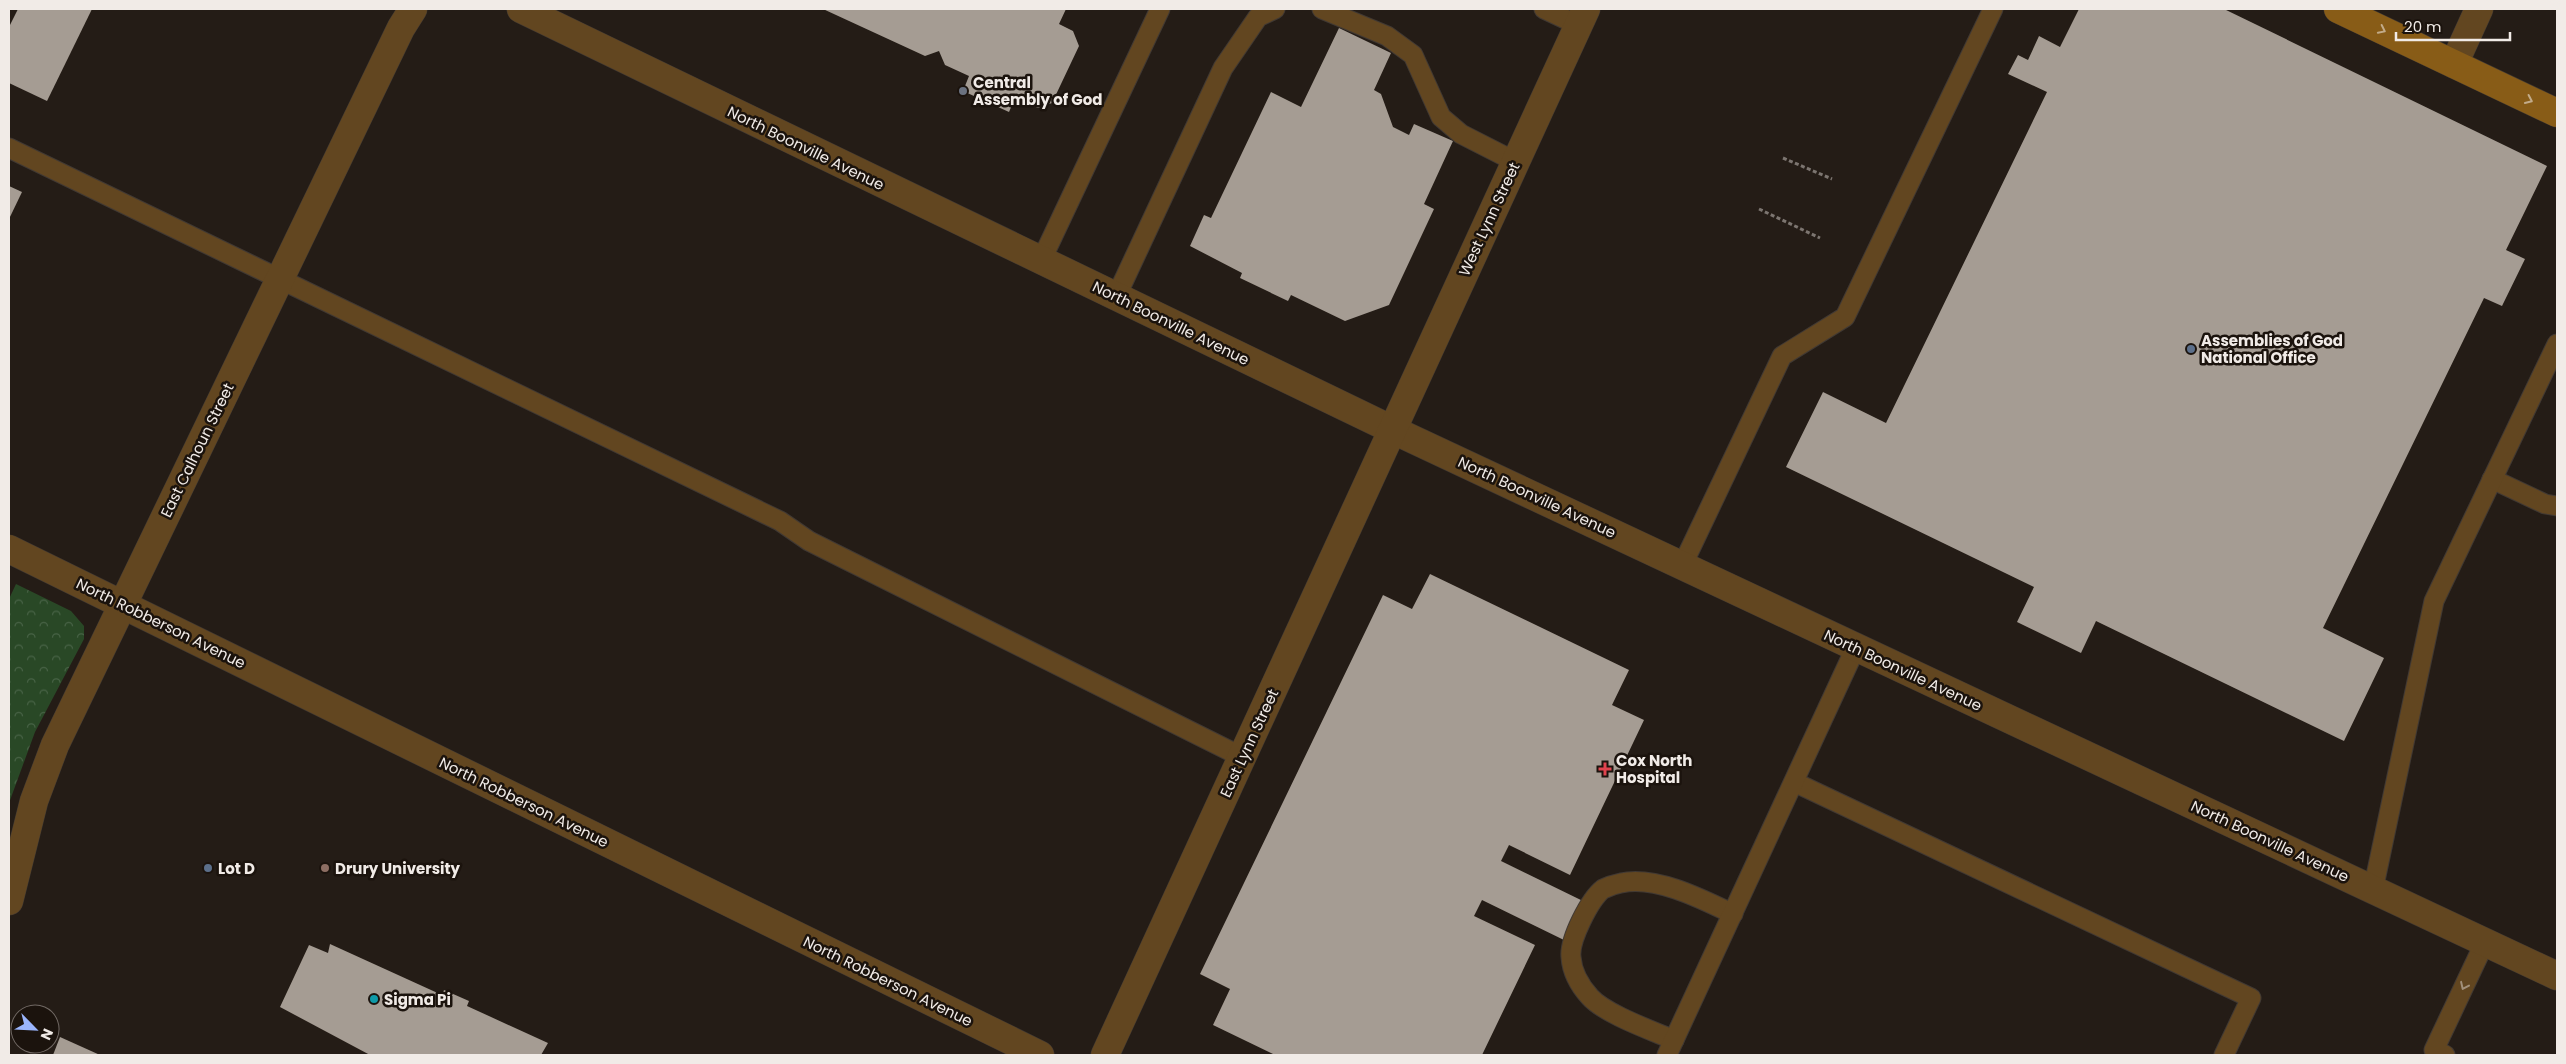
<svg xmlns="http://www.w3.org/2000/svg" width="2566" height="1064" font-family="Poppins,sans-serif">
<defs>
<pattern id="park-crowns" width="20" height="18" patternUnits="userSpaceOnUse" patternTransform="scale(1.25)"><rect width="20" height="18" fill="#294826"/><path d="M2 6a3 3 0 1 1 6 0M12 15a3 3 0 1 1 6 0" fill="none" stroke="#486346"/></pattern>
</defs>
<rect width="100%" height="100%" fill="#241c16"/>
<path fill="url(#park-crowns)" d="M 16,584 L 71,611 L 84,626 L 84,639 L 35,732 L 9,803 L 9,599 Z"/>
<g fill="#a59c93">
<path d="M 18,9 L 92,9 L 47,101 L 9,83 L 9,27 Z"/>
<path d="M 823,9 L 1066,9 L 1059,24 L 1073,31 L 1079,46 L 1052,103 L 1038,108 L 1015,98 L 1009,112 L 963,91 L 969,76 L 945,65 L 939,51 L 925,56 Z"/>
<path d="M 2079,9 L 2224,9 L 2547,166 L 2506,250 L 2525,259 L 2502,306 L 2484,298 L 2323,628 L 2384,658 L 2344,741 L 2096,621 L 2081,653 L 2017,622 L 2034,587 L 1786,467 L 1823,392 L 1886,423 L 2047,92 L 2008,74 L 2018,55 L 2028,60 L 2039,36 L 2060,47 Z"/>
<path d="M 1339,28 L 1391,53 L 1374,90 L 1381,94 L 1393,127 L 1409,135 L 1414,124 L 1453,141 L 1424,204 L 1434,209 L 1389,305 L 1345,321 L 1291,295 L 1288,301 L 1240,278 L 1242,273 L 1190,246 L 1204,215 L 1211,218 L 1271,92 L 1301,107 Z"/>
<path d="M 9,186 L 22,192 L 9,219 Z"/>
<path d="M 1430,574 L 1629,670 L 1612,705 L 1644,720 L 1570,875 L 1509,845 L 1501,861 L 1585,902 L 1566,941 L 1482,900 L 1474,916 L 1535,945 L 1482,1055 L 1275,1055 L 1213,1025 L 1230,989 L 1200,974 L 1383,595 L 1412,609 Z"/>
<path d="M 330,944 L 442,995 L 444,990 L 469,1001 L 467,1006 L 548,1043 L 541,1055 L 370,1055 L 280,1007 L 309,945 L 328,953 Z"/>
<path d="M 60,1037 L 100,1055 L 53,1055 Z"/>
</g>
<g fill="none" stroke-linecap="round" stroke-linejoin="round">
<g stroke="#413933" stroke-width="21">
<g id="service">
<path d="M 1322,9 L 1387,36 L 1413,55 L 1441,117 L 1461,134 L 1516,162"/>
<path d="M 1544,9 L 1578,25"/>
<path d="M 9,148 L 780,521 L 809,541 L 1242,757"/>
<path d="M 1041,261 L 1160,9"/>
<path d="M 1116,297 L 1223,68 L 1258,17 L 1275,9"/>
<path d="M 2492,479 L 2545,504 L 2557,506"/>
<path d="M 1682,566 L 1782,356 L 1845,317 L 1993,9"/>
<path d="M 1794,782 L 2251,998 L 2224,1055"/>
<path d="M 2373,890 L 2434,601 L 2557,344"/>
<path d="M 1674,1040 C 1653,1031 1605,1014 1590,997 C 1580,986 1572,972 1571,957 C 1569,940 1590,899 1603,889 C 1607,887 1616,884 1621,883 C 1655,875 1702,899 1733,914"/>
<path d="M 1667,1055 L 1856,647"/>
<path d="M 2445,1055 L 2434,1050 L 2485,942"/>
</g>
</g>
<g stroke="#413933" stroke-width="29">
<g id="minor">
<path d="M 521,9 L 1393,430 L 2557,976"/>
<path d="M 2454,64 L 2479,9"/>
<path d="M 9,549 L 1040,1055"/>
<path d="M 9,901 L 34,801 L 55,745 L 401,28 L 413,9"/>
<path d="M 1105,1055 L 1586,9"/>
</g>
</g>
<g stroke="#413933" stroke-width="29">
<path id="secondary" d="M 2338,9 L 2557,113"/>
</g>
<g stroke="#7c7570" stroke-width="3" stroke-dasharray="4 2.5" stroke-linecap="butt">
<path d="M 1783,158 L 1832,179"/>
<path d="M 1759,209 L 1820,238"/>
</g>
<use href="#service" stroke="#624620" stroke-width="19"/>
<use href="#minor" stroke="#624620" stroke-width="28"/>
<use href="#secondary" stroke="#885c17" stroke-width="28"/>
</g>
<defs><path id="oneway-chevron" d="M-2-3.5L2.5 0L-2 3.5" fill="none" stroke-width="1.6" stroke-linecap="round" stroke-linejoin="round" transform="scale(1.25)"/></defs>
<g stroke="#c2ab89">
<use href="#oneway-chevron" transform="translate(2382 30) rotate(26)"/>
<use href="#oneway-chevron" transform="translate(2529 100) rotate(25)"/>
</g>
<use stroke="#a2907a" href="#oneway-chevron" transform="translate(2464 986) rotate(115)"/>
<circle fill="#6b7280" stroke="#1b130d" stroke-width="2" cx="963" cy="91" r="5"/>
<g fill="#5c6f8a" stroke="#1b130d" stroke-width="2">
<circle cx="2191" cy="349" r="5"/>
<circle cx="208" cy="868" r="5"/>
</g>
<path fill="#e0444e" stroke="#1b130d" stroke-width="2" d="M1602.5 761.5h5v5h5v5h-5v5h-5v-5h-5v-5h5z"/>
<circle fill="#8d6e63" stroke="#1b130d" stroke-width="2" cx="325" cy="868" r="5"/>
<circle fill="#0f9aa8" stroke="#1b130d" stroke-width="2" cx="374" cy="999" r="5"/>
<g text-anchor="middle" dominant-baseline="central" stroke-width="5" stroke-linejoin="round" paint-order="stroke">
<g font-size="15" font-weight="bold" fill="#f1ebe7" stroke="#1b130d" text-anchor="start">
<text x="973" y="82">Central<tspan x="973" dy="17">Assembly of God</tspan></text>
<text x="2201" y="340">Assemblies of God<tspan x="2201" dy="17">National Office</tspan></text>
<text x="1616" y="760">Cox North<tspan x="1616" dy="17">Hospital</tspan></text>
<text x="218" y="868">Lot D</text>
<text x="335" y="868">Drury University</text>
<text x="384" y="999">Sigma Pi</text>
</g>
<g font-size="15" fill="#f1ebe7" stroke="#1b130d">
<text transform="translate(806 148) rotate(26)">North Boonville Avenue</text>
<text transform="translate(1489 219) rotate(-65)">West Lynn Street</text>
<text transform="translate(1171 323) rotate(26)">North Boonville Avenue</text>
<text transform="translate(197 450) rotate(-64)">East Calhoun Street</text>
<text transform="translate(1537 497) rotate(25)">North Boonville Avenue</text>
<text transform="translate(161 623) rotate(26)">North Robberson Avenue</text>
<text transform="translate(1903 670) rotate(25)">North Boonville Avenue</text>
<text transform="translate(1249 743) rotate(-65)">East Lynn Street</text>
<text transform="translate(524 802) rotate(26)">North Robberson Avenue</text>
<text transform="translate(2270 841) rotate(25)">North Boonville Avenue</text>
<text transform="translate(888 981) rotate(26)">North Robberson Avenue</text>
</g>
</g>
<rect width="2566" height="1064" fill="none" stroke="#f1ebe7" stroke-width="20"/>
<g transform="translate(35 1029) rotate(114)"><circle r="24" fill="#1b130d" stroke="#716964"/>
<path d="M0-4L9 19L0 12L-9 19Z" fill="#9ab5fd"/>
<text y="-8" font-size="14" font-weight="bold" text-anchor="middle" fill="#f1ebe7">N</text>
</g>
<path d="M2396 32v8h114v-8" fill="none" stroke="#f1ebe7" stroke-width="2.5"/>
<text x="2404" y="32" font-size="15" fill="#f1ebe7" stroke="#1b130d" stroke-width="4" paint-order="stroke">20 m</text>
</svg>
